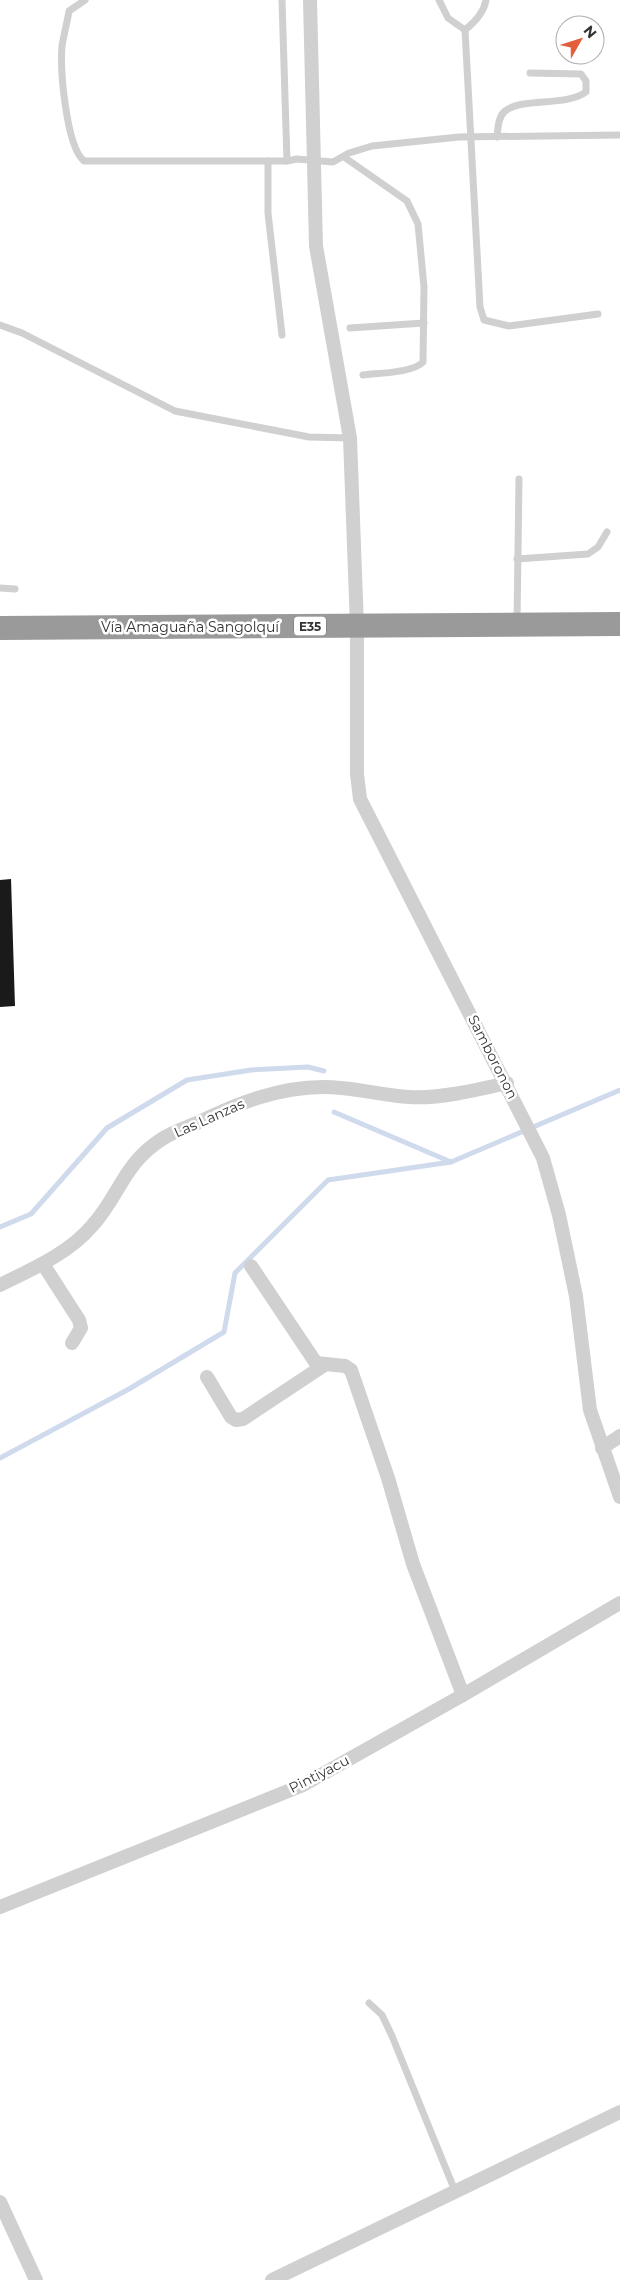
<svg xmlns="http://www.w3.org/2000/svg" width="620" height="2280" font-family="Montserrat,sans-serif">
<rect width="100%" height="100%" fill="#fff"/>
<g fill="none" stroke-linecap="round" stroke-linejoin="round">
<g stroke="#d0daed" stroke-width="5">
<path d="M 334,1112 L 451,1162"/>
<path d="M 0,1227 L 31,1214 L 107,1128 L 187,1080 L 251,1070 L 308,1067 L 324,1071"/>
<path d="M 0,1458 L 129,1389 L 224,1332 L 235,1273 L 328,1180 L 451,1162 L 620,1090"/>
</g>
</g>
<path fill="#1a1a1a" d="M 11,879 L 15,1006 L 0,1007 L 0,880 Z"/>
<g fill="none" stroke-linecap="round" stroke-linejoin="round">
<g stroke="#d0d0d0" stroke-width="7">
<path d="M 85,0 L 69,11 C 67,23 64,34 62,46 C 60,69 66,146 84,161 L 287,161 L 297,159 L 333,162 L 349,153 L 372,146 L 459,137 L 620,135"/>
<path d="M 282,0 L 287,161"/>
<path d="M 439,0 L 448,18 L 465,30"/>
<path d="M 465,30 L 480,307 L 484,320 L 509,326 L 598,314"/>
<path d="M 465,30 C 475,22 484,13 486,0"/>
<path d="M 497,137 C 498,128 498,117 505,111 C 523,97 565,107 586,92 L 586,81 L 581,74 L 530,73"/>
<path d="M 344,157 L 407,201 L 418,224 L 424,287 L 423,362 C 413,373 378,373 363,375"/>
<path d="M 268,161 L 268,213 L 282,335"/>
<path d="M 0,325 L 22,333 L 175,411 L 309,437 L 350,438"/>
<path d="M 350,328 L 424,323"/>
<path d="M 517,559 L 588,554 L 598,547 L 607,532"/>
<path d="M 0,588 L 15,589"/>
<path d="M 517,622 L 519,479"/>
<path d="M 369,2003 L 382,2015 L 392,2036 L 455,2191"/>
</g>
<g stroke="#d0d0d0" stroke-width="14">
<path d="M 310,0 L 316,246 L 350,438 L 357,626 L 357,774 L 360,799 L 543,1158 L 559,1215 L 576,1296 L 590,1410 L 620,1497"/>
<path d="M 43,1264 L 79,1320 L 81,1328 L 72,1343"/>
<path d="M 251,1266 L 316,1363 L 345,1366 L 351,1370 L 388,1478 L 413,1564 L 463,1695"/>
<path d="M 0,1285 C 32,1269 68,1254 92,1226 C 120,1195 123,1164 162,1139 C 173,1132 185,1128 197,1123 C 236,1104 278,1087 323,1087 C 352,1087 381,1095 409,1097 C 439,1099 477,1090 507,1083"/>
<path d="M 207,1377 L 231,1417 L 236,1420 L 243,1419 L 326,1364"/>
<path d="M 602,1448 L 620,1436"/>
<path d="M 0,1907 L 303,1785 L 463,1695 L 620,1603"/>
<path d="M 0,2202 L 36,2280"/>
<path d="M 272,2280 L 620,2112"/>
</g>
<path stroke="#9a9a9a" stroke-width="24" d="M 0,628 L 620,624"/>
</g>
<g text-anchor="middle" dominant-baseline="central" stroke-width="5" stroke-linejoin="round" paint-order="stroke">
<rect fill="#fff" stroke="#707070" stroke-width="1" x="294" y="616.5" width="32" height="19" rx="4"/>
<g font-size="12" font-weight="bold" fill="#333">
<text x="310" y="626">E35</text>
</g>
<g font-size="14" fill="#333" stroke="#fff">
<text x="190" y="627">Vía Amaguaña Sangolquí</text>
<text transform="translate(493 1057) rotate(63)">Samboronon</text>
<text transform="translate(209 1118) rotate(-24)">Las Lanzas</text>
<text transform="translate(319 1774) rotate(-27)">Pintiyacu</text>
</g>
</g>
<g transform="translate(580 40) rotate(51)"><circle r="24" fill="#ffffff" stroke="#adadad"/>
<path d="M0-4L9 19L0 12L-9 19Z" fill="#e25e3d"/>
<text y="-8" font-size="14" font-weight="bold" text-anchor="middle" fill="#333333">N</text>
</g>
</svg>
